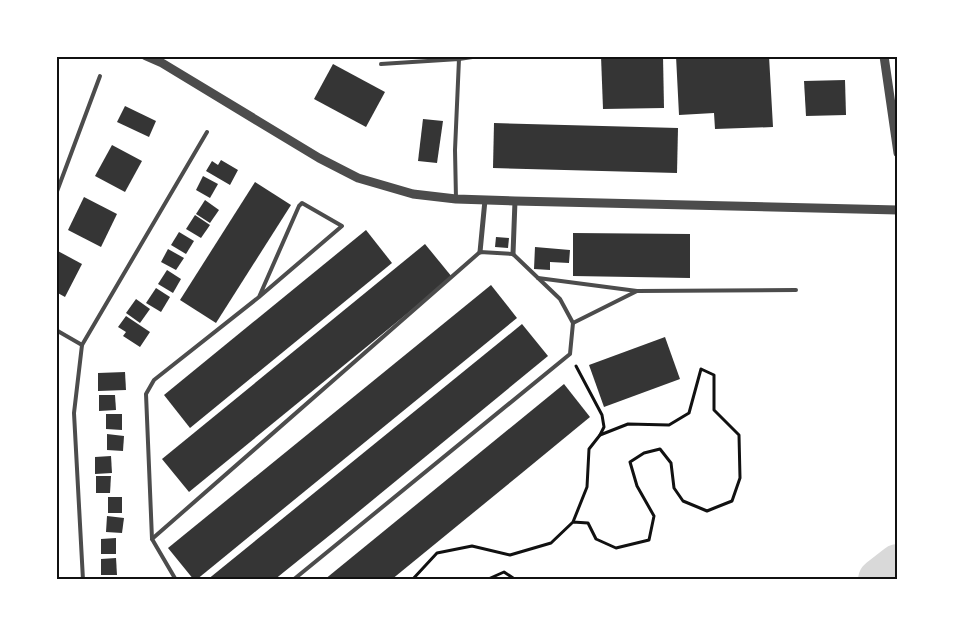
<svg xmlns="http://www.w3.org/2000/svg" width="954" height="636" font-family="'Zilla Slab',serif">
<rect width="100%" height="100%" fill="#fff"/>
<g fill="none" stroke-linecap="round" stroke-linejoin="round">
<path stroke="#d9d9d9" stroke-width="44" d="M 880,580 L 898,566"/>
</g>
<g fill="#353535">
<path d="M 601,56 L 663,56 L 664,108 L 603,109 Z"/>
<path d="M 676,56 L 769,56 L 773,127 L 715,129 L 714,113 L 679,115 Z"/>
<path d="M 333,64 L 385,92 L 366,127 L 314,99 Z"/>
<path d="M 845,80 L 846,115 L 806,116 L 804,81 Z"/>
<path d="M 125,106 L 156,121 L 149,137 L 117,122 Z"/>
<path d="M 423,119 L 443,121 L 437,163 L 418,161 Z"/>
<path d="M 494,123 L 678,128 L 677,173 L 493,168 Z"/>
<path d="M 112,145 L 142,161 L 125,192 L 95,176 Z"/>
<path d="M 221,160 L 238,170 L 230,185 L 206,171 L 212,161 L 218,165 Z"/>
<path d="M 203,176 L 218,184 L 210,198 L 196,190 Z"/>
<path d="M 255,182 L 291,205 L 216,323 L 180,300 Z"/>
<path d="M 84,197 L 117,214 L 101,247 L 68,230 Z"/>
<path d="M 205,200 L 219,210 L 210,223 L 196,214 Z"/>
<path d="M 195,215 L 210,225 L 201,238 L 186,229 Z"/>
<path d="M 366,230 L 392,263 L 190,428 L 164,395 Z"/>
<path d="M 179,232 L 194,241 L 186,254 L 171,245 Z"/>
<path d="M 573,233 L 690,234 L 690,278 L 573,276 Z"/>
<path d="M 496,237 L 509,238 L 508,248 L 495,247 Z"/>
<path d="M 425,244 L 452,277 L 189,492 L 162,459 Z"/>
<path d="M 535,247 L 570,250 L 569,263 L 550,262 L 550,270 L 534,269 Z"/>
<path d="M 168,249 L 184,258 L 176,270 L 161,262 Z"/>
<path d="M 56,250 L 82,264 L 65,297 L 56,292 Z"/>
<path d="M 167,270 L 181,279 L 173,293 L 158,284 Z"/>
<path d="M 491,285 L 517,318 L 212,567 L 196,580 L 194,580 L 168,548 Z"/>
<path d="M 156,288 L 170,297 L 161,312 L 146,303 Z"/>
<path d="M 136,299 L 150,309 L 140,323 L 126,313 Z"/>
<path d="M 126,316 L 150,332 L 140,347 L 123,336 L 126,332 L 118,327 Z"/>
<path d="M 522,324 L 548,356 L 335,531 L 274,580 L 207,580 Z"/>
<path d="M 665,337 L 680,379 L 604,407 L 589,365 Z"/>
<path d="M 125,372 L 126,390 L 98,391 L 98,373 Z"/>
<path d="M 564,384 L 590,417 L 517,477 L 391,580 L 324,580 Z"/>
<path d="M 99,395 L 115,395 L 116,410 L 99,411 Z"/>
<path d="M 106,414 L 122,414 L 122,430 L 106,429 Z"/>
<path d="M 107,434 L 124,436 L 123,451 L 107,450 Z"/>
<path d="M 111,456 L 112,473 L 95,474 L 95,457 Z"/>
<path d="M 96,476 L 111,476 L 110,493 L 96,493 Z"/>
<rect x="108" y="497" width="14" height="16"/>
<path d="M 107,516 L 124,518 L 122,533 L 106,532 Z"/>
<path d="M 116,538 L 116,554 L 101,554 L 101,539 Z"/>
<path d="M 116,558 L 117,575 L 101,575 L 101,559 Z"/>
</g>
<g fill="none" stroke-linecap="round" stroke-linejoin="round">
<g stroke="#111" stroke-width="3">
<path d="M 576,366 L 602,415 L 604,427 L 600,435"/>
<path d="M 412,580 L 437,553 L 472,546 L 510,555 L 551,543 L 573,522 L 587,487 L 589,449 L 600,435 L 628,424 L 669,425 L 689,413 L 701,369 L 714,375 L 714,410 L 739,435 L 740,478 L 732,501 L 707,511 L 683,501 L 674,488 L 671,463 L 660,449 L 644,453 L 630,462 L 637,486 L 654,516 L 649,540 L 616,548 L 596,539 L 588,523 L 573,522"/>
<path d="M 486,580 L 504,572 L 516,580"/>
</g>
<g stroke="#4c4c4c" stroke-width="4">
<path d="M 459,59 L 479,56"/>
<path d="M 381,64 L 459,59 L 455,150 L 456,199"/>
<path d="M 56,194 L 100,76"/>
<path d="M 538,278 L 637,291 L 796,290"/>
<path d="M 56,330 L 82,345"/>
<path d="M 152,539 L 480,252 L 513,254 L 560,299 L 573,323"/>
<path d="M 83,580 L 74,413 L 82,345 L 207,132"/>
<path d="M 176,580 L 152,539 L 146,394 L 154,380 L 259,297 L 342,226 L 302,203 L 299,206 L 259,297"/>
<path d="M 293,580 L 570,354 L 573,323 L 637,291"/>
</g>
<g stroke="#4c4c4c" stroke-width="5">
<path d="M 480,252 L 485,200"/>
<path d="M 513,254 L 515,201"/>
</g>
<g stroke="#4c4c4c" stroke-width="9">
<path d="M 146,56 L 162,63 L 319,158 L 358,178 L 413,194 L 456,199 L 515,201 L 898,210"/>
<path d="M 884,56 L 898,153"/>
</g>
</g>
<rect width="954" height="636" fill="none" stroke="#ffffff" stroke-width="115"/>
<rect x="58" y="58" width="838" height="520" fill="none" stroke="#111" stroke-width="2"/>
</svg>
